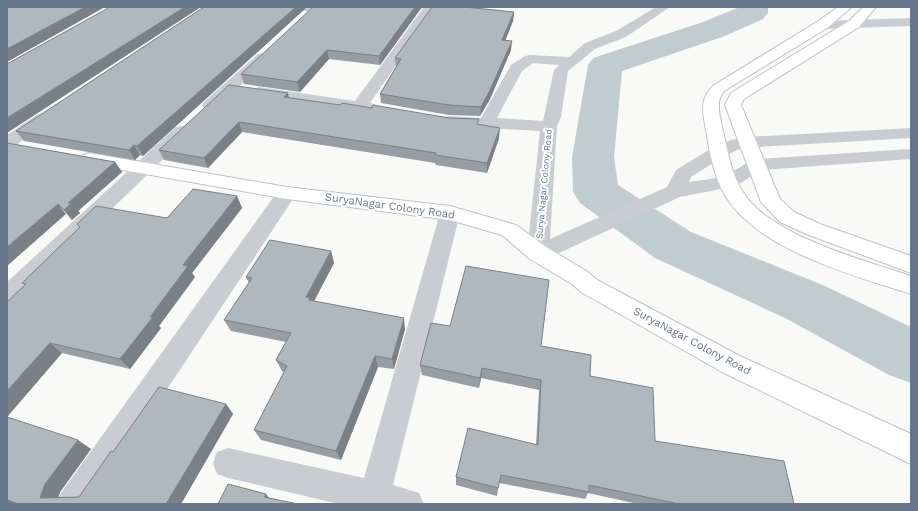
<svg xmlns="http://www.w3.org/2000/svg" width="918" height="511" font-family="'Work Sans',sans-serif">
<rect width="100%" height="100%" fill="#f9faf7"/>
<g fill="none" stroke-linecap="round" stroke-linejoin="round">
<path fill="#c1ccd1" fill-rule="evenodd" d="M 740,7 L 768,7 L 768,13 L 763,19 L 725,36 L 622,71 L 614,157 L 618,185 L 691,232 L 825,286 L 911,327 L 911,383 L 889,375 L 785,318 L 655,258 L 580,203 L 573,192 L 572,157 L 588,65 L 593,58 L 703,22 Z"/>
<g stroke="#bdc1c7" stroke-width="2">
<g id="secondary">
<path d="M 838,7 L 852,7 L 827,28 L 724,91 C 714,102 721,121 724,135 C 728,154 732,175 743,192 C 770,236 863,260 911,276 L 911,294 C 855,276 768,253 731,204 C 716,185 711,160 707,136 C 704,116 697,101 714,85 L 817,22 Z"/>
<path d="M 863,7 L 876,7 L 859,27 L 744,99 L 741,105 L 780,199 L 794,212 L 820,224 L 911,256 L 911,273 L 806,234 L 780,222 L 761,202 L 725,105 L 731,93 L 849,21 Z"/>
<path d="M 89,153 L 287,187 L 450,206 L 516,225 L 546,247 L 588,272 L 597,280 L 740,356 L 911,434 L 911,464 L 722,372 L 581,292 L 572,284 L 530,259 L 502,235 L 450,220 L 287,199 L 83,163 L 80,159 L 83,155 Z"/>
</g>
</g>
<g fill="#c9ccd1" fill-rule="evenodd">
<path d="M 296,7 L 320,7 L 321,8 L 319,11 C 312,12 305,11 298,10 Z"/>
<path d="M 424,7 L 436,7 L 370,103 L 377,105 L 379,108 L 377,111 L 371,113 L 259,97 L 254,95 L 251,92 L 254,89 L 259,87 L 355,101 Z"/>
<path d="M 656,7 L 670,7 L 626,37 L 595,49 L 568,71 L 561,117 L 557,126 L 550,239 L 667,187 L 676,170 L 712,148 L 731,140 L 747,137 L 911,128 L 911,138 L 742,148 L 724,156 L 691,177 L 689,182 L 724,177 L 750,161 L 757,159 L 911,149 L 911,159 L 761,170 L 736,186 L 680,197 L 546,259 L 538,261 L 530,259 L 527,253 L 540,131 L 449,126 L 443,125 L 441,121 L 443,117 L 449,116 L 481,118 L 511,65 L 525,56 L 530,55 L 569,57 L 585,43 L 616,31 ZM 533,63 L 559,65 L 554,70 L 543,121 L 497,118 L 522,71 Z"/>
<path d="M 911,18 L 911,26 L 822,29 L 817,28 L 816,25 L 817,22 L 822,21 Z"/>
<path d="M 263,53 L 268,54 L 270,57 L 268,60 L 216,108 L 210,110 L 204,108 L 202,105 L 204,102 L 258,54 Z"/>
<path d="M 44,113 L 50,114 L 52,118 L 50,122 L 13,147 L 7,148 L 7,135 L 38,114 Z"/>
<path d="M 182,126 L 188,127 L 191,131 L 188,135 L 15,303 L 7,305 L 7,282 L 176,127 Z"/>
<path d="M 287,187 L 294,188 L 297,193 L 91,504 L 56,504 L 61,493 L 280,188 Z"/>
<path d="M 450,206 L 457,208 L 460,213 L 393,485 L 419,493 L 424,504 L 339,504 L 228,478 L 217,474 L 213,463 L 217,452 L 228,448 L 364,478 L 440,213 L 443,208 Z"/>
</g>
<use href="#secondary" fill="#fff" fill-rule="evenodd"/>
</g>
<g fill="#969da4">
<path d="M 204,7 L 307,7 L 143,156 L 140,155 L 135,160 L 24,141 L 16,131 Z"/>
<path d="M 422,7 L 380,65 L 329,59 L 300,92 L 244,84 L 241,74 Z"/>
<path d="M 469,7 L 514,12 L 513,21 L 505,40 L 511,50 L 490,99 L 480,116 L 449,115 L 381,103 L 380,94 L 396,66 L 395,58 Z"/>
<path d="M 289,98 L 479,124 L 499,138 L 487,173 L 436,165 L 435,163 L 242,132 L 208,168 L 164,160 L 159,150 Z"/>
<path d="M 7,143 L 115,162 L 122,172 L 78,211 L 80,213 L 72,220 Z"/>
<path d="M 237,196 L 242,208 L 192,273 L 195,277 L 159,326 L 161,328 L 130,369 L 62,353 L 7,417 L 91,449 L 60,492 L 58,498 L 79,497 L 113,452 L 226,404 L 233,414 L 181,504 L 7,504 L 7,302 L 25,285 L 22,283 L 80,228 L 77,224 L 167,218 Z"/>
<path d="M 331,251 L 334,263 L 314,301 L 405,329 L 394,369 L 378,367 L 341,460 L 261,440 L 254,430 L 284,372 L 282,371 L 276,360 L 286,342 L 231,331 L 224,320 L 249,283 L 246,277 Z"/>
<path d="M 541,346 L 590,376 L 655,441 L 794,504 L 638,504 L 588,493 L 585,499 L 499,483 L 497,496 L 456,485 L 456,477 L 536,445 L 539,390 L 481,378 L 479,388 L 422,375 L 420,365 Z"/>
</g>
<g fill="#7a8086">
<path d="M 85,7 L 105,7 L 7,62 L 7,49 Z"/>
<path d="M 185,7 L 201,7 L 7,133 L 7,118 Z"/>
<path d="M 296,7 L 307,7 L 143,156 L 137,146 Z"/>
<path d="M 415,7 L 422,7 L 380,65 L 379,56 Z"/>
<path d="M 514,12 L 513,21 L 502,49 L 502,40 Z"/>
<path d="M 512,41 L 511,50 L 490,99 L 480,116 L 481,107 Z"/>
<path d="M 327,50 L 329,59 L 300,92 L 297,82 Z"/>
<path d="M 288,93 L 290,103 L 284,97 Z"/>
<path d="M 239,122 L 242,132 L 208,168 L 204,158 Z"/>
<path d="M 500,128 L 499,138 L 487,173 L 487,163 Z"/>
<path d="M 134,145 L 140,155 L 135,160 L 129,150 Z"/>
<path d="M 115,162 L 122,172 L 78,211 L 80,213 L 72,220 L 64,210 L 68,203 Z"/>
<path d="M 237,196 L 242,208 L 192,273 L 195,277 L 159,326 L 161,328 L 130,369 L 120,359 L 150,317 L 183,265 Z"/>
<path d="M 58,204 L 66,214 L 7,266 L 7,247 Z"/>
<path d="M 331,251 L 334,263 L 312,305 L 306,297 Z"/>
<path d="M 404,318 L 405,329 L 394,369 L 392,359 Z"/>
<path d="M 50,343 L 62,353 L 7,417 L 7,391 Z"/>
<path d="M 375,356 L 378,367 L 341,460 L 336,451 Z"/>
<path d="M 482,368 L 481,378 L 479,388 L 480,378 Z"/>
<path d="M 226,404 L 233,414 L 181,504 L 166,504 Z"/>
<path d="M 78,440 L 91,449 L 60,492 L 56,504 L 40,498 L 45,484 Z"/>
<path d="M 266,494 L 272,501 L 264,497 Z"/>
<path d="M 7,500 L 16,504 L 7,504 Z"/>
</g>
<g fill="#afb7bf" stroke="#7a8086">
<path d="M 10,7 L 85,7 L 7,49 L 7,8 Z"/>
<path d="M 110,7 L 185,7 L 7,118 L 7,64 Z"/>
<path d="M 204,7 L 296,7 L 137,146 L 134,145 L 129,150 L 16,131 Z"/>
<path d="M 313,7 L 415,7 L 379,56 L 327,50 L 297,82 L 241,74 Z"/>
<path d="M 432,7 L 464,7 L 514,12 L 502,40 L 512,41 L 490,90 L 481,107 L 449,105 L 380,94 L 401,59 L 395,58 Z"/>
<path d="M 229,85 L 288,93 L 284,97 L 340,105 L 342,103 L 372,108 L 373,105 L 449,118 L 479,119 L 477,124 L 500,128 L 487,163 L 435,155 L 436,153 L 239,122 L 204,158 L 159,150 Z"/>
<path d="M 7,143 L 115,162 L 68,203 L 72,203 L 64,210 L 58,204 L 7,247 Z"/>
<path d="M 193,189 L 237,196 L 183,265 L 188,266 L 150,317 L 153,317 L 120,359 L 50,343 L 7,391 L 7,302 L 26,284 L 22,283 L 80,227 L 77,224 L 96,206 L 167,218 Z"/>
<path d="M 270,240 L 331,251 L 306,297 L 310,298 L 309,300 L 404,318 L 392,359 L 375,356 L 336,451 L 254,430 L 287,366 L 276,360 L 291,333 L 224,320 L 252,278 L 246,277 Z"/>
<path d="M 466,266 L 549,280 L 541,346 L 591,355 L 590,376 L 653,388 L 655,441 L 784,461 L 794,504 L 679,504 L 589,485 L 589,492 L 501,475 L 498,488 L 456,477 L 468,428 L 538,445 L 541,380 L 482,368 L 480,378 L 420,365 L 431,323 L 450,326 Z"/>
<path d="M 159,387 L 226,404 L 166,504 L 19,504 L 7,500 L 7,417 L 78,440 L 45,484 L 40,498 L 79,497 L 111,451 L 113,452 Z"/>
<path d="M 228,484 L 266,494 L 264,497 L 298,504 L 218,504 Z"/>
</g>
<g text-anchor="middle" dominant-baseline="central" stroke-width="4" stroke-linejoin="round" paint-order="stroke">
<g font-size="9" fill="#66768b" stroke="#fff">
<text transform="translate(544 184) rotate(-85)">Surya Nagar Colony Road</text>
</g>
<g font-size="11" fill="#66768b" stroke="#fff">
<text transform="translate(390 206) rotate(8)">SuryaNagar Colony Road</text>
<text transform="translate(692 341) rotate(28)">SuryaNagar Colony Road</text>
</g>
</g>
<rect width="918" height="511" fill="none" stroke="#66768b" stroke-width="16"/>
</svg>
